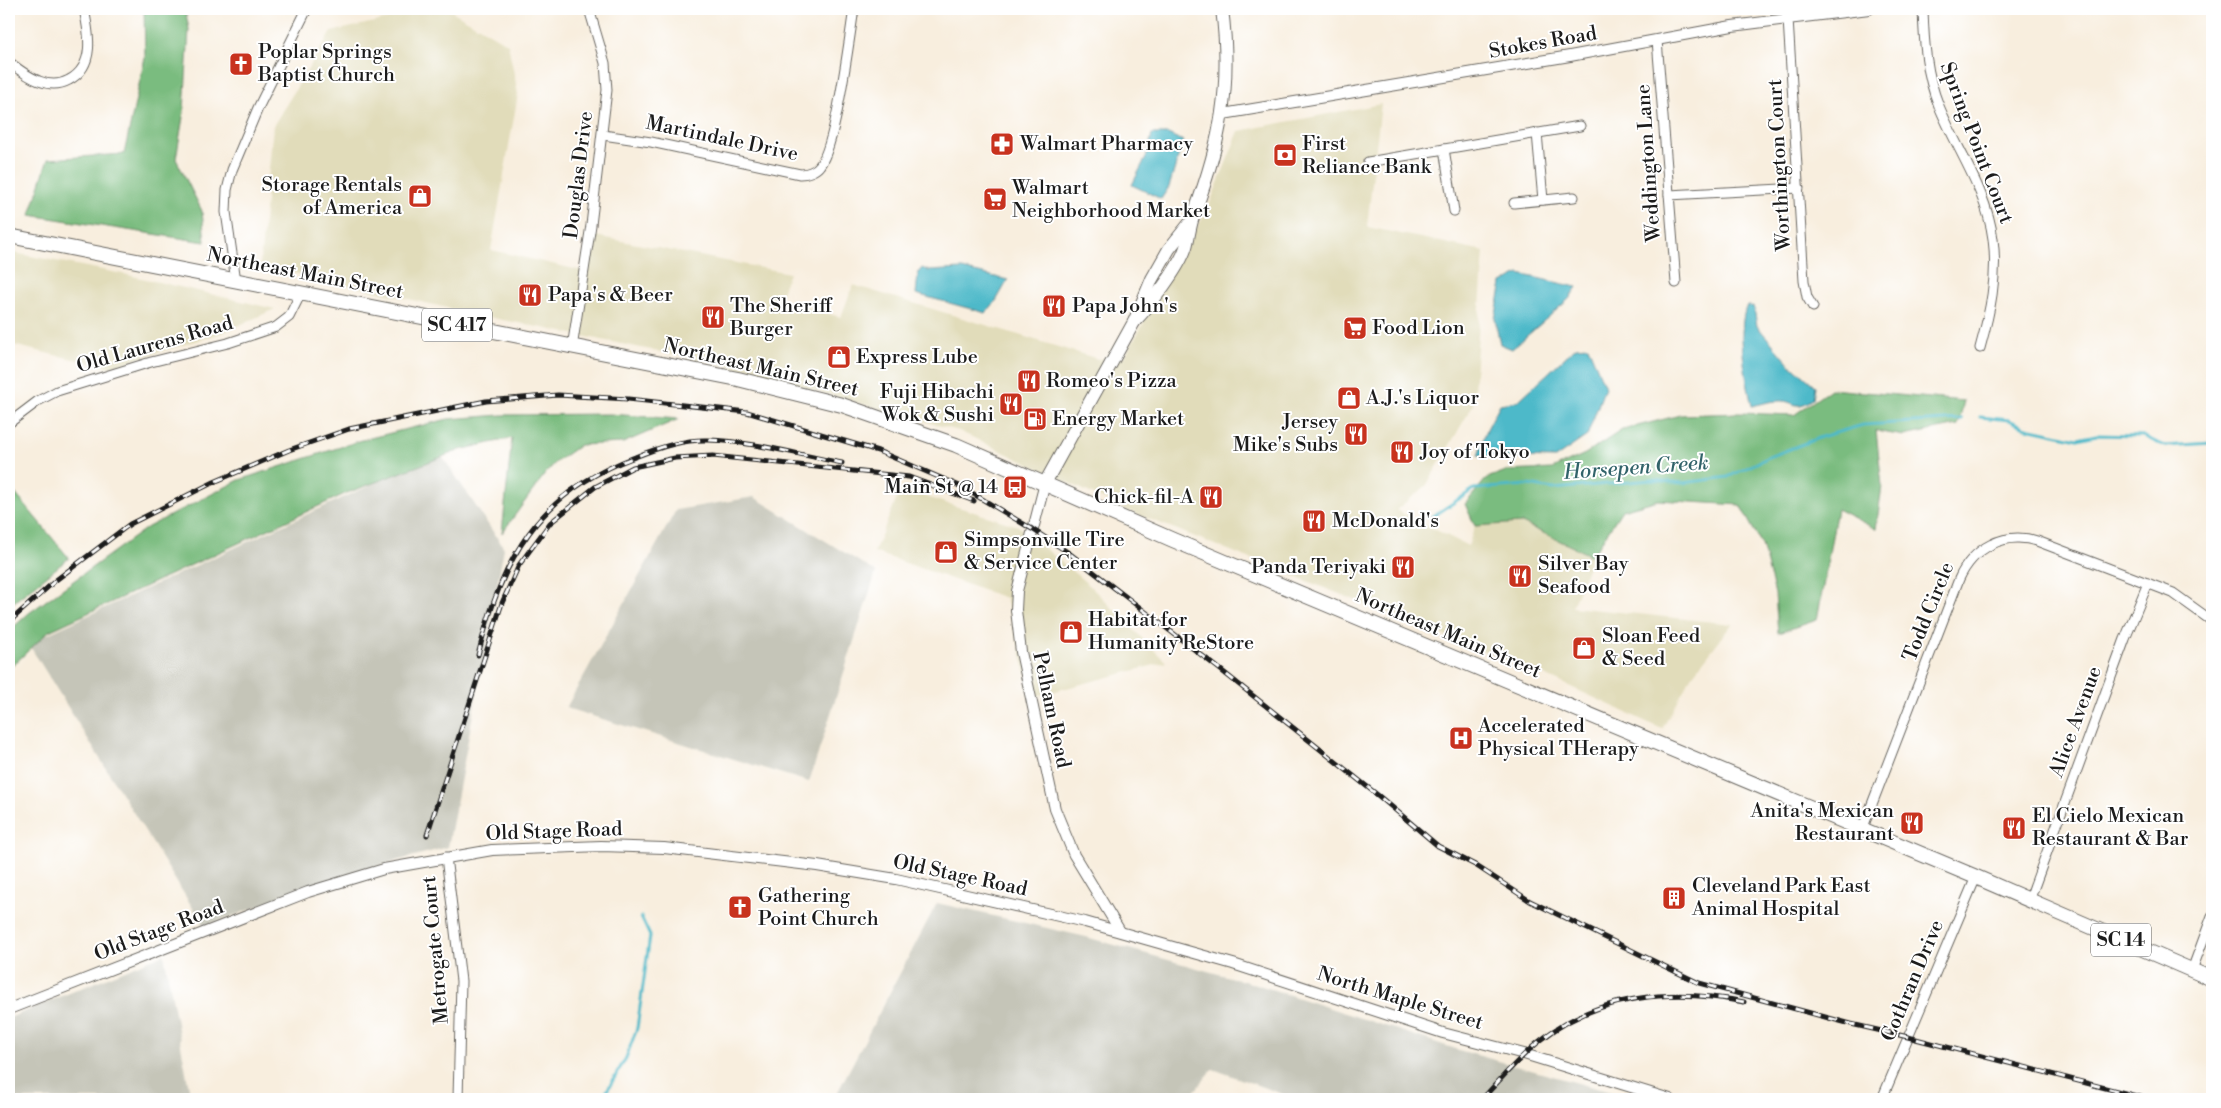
<svg xmlns="http://www.w3.org/2000/svg" width="2221" height="1108" font-family="'Libre Bodoni',serif">
<rect width="100%" height="100%" fill="#fff"/>
<filter id="ink" filterUnits="userSpaceOnUse"><feTurbulence type="fractalNoise" baseFrequency=".02" numOctaves="2"/><feDisplacementMap in="SourceGraphic" scale="10" xChannelSelector="R" yChannelSelector="G"/><feConvolveMatrix kernelMatrix="1 2 1 2 8 2 1 2 1" color-interpolation-filters="sRGB"/></filter>
<filter id="wash" filterUnits="userSpaceOnUse"><feTurbulence type="fractalNoise" baseFrequency=".0096" numOctaves="4" result="noise"/><feDisplacementMap in="SourceGraphic" scale="20" xChannelSelector="R" yChannelSelector="G"/><feGaussianBlur stdDeviation="1.12" result="paint"/><feColorMatrix in="noise" values="0 0 0 0 0 0 0 0 0 0 0 0 0 0 0 0 0 1.4 0 .05"/><feComposite in="paint" operator="in"/></filter>
<g filter="url(#wash)">
<rect width="100%" height="100%" fill="#f8eede"/>
<g fill="#e1dcba">
<path d="M 431,9 L 448,9 L 508,44 L 518,94 L 491,250 L 587,272 L 595,236 L 789,273 L 779,301 L 841,317 L 853,285 L 1098,359 L 1125,356 L 1207,210 L 1239,131 L 1381,104 L 1367,227 L 1484,251 L 1473,405 L 1426,486 L 1396,510 L 1468,546 L 1475,526 L 1522,523 L 1592,556 L 1572,607 L 1732,624 L 1691,677 L 1662,729 L 1545,675 L 1122,508 L 959,431 L 720,364 L 474,314 L 260,265 L 273,126 L 331,32 Z"/>
<path d="M 9,252 L 128,275 L 275,309 L 222,333 L 110,367 L 50,354 L 9,344 Z"/>
<path d="M 901,489 L 1018,526 L 1089,585 L 1166,662 L 1032,697 L 1006,598 L 874,552 Z"/>
</g>
<g fill="#c5c5b8">
<path d="M 440,453 L 504,548 L 448,847 L 362,870 L 204,926 L 28,643 Z"/>
<path d="M 754,497 L 876,572 L 809,782 L 566,708 L 676,510 Z"/>
<path d="M 937,903 L 1086,937 L 1265,987 L 1462,1051 L 1636,1099 L 1296,1099 L 1213,1069 L 1188,1099 L 834,1099 Z"/>
<path d="M 164,954 L 191,1099 L 9,1099 L 9,1018 Z"/>
</g>
<g fill="#7abc7f" stroke="#4b6c4e">
<path d="M 144,9 L 185,9 L 189,29 L 184,111 L 176,159 L 202,211 L 205,242 L 30,215 L 48,159 L 124,154 L 145,57 Z"/>
<path d="M 1831,389 L 1964,401 L 1958,425 L 1904,436 L 1876,431 L 1882,486 L 1876,529 L 1837,509 L 1817,620 L 1778,633 L 1775,594 L 1762,545 L 1740,505 L 1658,500 L 1622,510 L 1592,556 L 1522,523 L 1475,526 L 1465,504 L 1487,478 L 1506,471 L 1552,469 L 1585,454 L 1622,430 L 1680,415 L 1739,413 L 1794,415 Z"/>
<path d="M 610,414 L 679,419 L 623,443 L 580,445 L 556,462 L 545,474 L 502,533 L 512,438 L 460,450 L 347,493 L 49,631 L 9,669 L 9,631 L 29,613 L 148,527 L 239,480 L 362,440 L 448,419 L 501,415 Z"/>
<path d="M 9,486 L 69,558 L 9,606 Z"/>
</g>
<g fill="#4db9c9" stroke="#346a72">
<path d="M 1152,134 L 1168,134 L 1183,141 L 1169,187 L 1161,199 L 1132,185 L 1147,155 Z"/>
<path d="M 922,268 L 929,271 L 962,269 L 1008,280 L 996,301 L 986,313 L 916,294 L 918,273 Z"/>
<path d="M 1519,274 L 1577,287 L 1569,299 L 1512,349 L 1500,344 L 1495,319 L 1502,283 Z"/>
<path d="M 1747,305 L 1754,308 L 1757,326 L 1788,362 L 1815,386 L 1813,399 C 1794,412 1795,400 1779,401 C 1770,401 1761,404 1752,406 C 1746,380 1736,329 1747,305 Z"/>
<path d="M 1588,346 L 1605,387 L 1587,436 L 1555,458 L 1478,456 L 1487,429 L 1500,404 L 1518,401 L 1576,347 Z"/>
</g>
<g fill="none" stroke-linecap="round" stroke-linejoin="round">
<g stroke="#4db9c9" stroke-width="3">
<path d="M 1980,417 L 2009,420 L 2027,428 L 2078,439 L 2096,435 L 2143,436 L 2164,446 L 2212,443"/>
<path d="M 1432,517 L 1474,489 L 1528,485 L 1553,489 L 1651,480 L 1683,483 L 1706,480 L 1728,477 L 1769,457 L 1821,437 L 1863,425 L 1962,419"/>
<path d="M 602,1099 L 626,1058 L 637,1028 L 650,936 L 641,917"/>
</g>
</g>
</g>
<g filter="url(#ink)">
<g fill="none" stroke-linecap="round" stroke-linejoin="round">
<g stroke="#696660" stroke-width="11">
<g id="minor">
<path d="M 1923,9 C 1924,42 1926,74 1939,106 C 1957,150 1987,191 1993,239 C 1998,277 1990,312 1980,348"/>
<path d="M 1788,19 L 1804,281 L 1807,297 L 1813,307"/>
<path d="M 1657,40 L 1676,283"/>
<path d="M 9,62 C 18,69 28,77 39,81 C 49,85 60,85 69,80 C 96,66 89,33 84,9"/>
<path d="M 1537,133 L 1543,200"/>
<path d="M 603,135 L 651,142 L 800,174 C 807,174 816,171 820,165 C 836,145 849,40 854,9"/>
<path d="M 1444,149 L 1454,211"/>
<path d="M 1368,162 L 1580,126"/>
<path d="M 1669,195 L 1799,188"/>
<path d="M 1514,203 L 1574,197"/>
<path d="M 236,281 L 226,212 L 227,190 L 232,170 L 258,108 L 307,9"/>
<path d="M 572,348 L 591,225 L 607,90 L 605,63 L 589,9"/>
<path d="M 9,423 L 38,401 L 57,391 L 151,362 L 228,343 L 276,327 L 289,317 L 301,293"/>
<path d="M 1862,830 L 1959,579 C 1973,548 2004,531 2037,541 L 2173,593 L 2212,621"/>
<path d="M 446,857 L 461,981 L 458,1099"/>
<path d="M 2029,901 L 2125,639 L 2148,583"/>
<path d="M 2192,970 L 2212,916"/>
<path d="M 1882,1099 L 1976,877"/>
</g>
</g>
<g stroke="#696660" stroke-width="12">
<g id="tertiary">
<path d="M 1223,114 L 1570,56 L 1732,26 L 1869,9"/>
<path d="M 1045,483 L 1017,591 L 1016,610 L 1021,652 L 1055,809 L 1074,855 L 1120,931"/>
<path d="M 9,1009 L 308,892 L 384,869 L 492,850 L 601,846 L 664,848 L 817,866 L 896,879 L 1085,922 L 1233,964 L 1443,1033 L 1524,1054 L 1670,1099"/>
</g>
</g>
<g stroke="#696660" stroke-width="14">
<g id="secondary">
<path d="M 1134,322 C 1150,305 1179,269 1186,247 C 1189,236 1190,225 1194,214 C 1221,141 1232,87 1222,9"/>
<path d="M 1045,483 L 1134,322 L 1152,279 L 1169,249 L 1189,224"/>
</g>
</g>
<g stroke="#696660" stroke-width="16">
<path id="primary" d="M 9,236 L 738,379 L 842,405 L 956,445 L 1173,540 L 1976,877 L 2212,979"/>
</g>
<use href="#minor" stroke="#fff" stroke-width="9"/>
<use href="#tertiary" stroke="#fff" stroke-width="10"/>
<use href="#secondary" stroke="#fff" stroke-width="12"/>
<use href="#primary" stroke="#fff" stroke-width="14"/>
<g stroke="#1c1c1c" stroke-width="5">
<g id="rail">
<path d="M 9,622 L 56,580 L 130,524 L 214,482 L 289,450 L 349,429 L 486,401 L 558,395 L 628,399 L 747,412 L 878,451 L 962,487 L 1032,529 L 1069,553 L 1217,667 L 1380,797 L 1438,846 L 1475,865 L 1530,901 L 1699,983 L 1851,1024 L 1908,1037 L 2148,1099"/>
<path d="M 478,655 C 502,559 537,493 635,457 C 657,448 684,439 708,440 C 751,441 800,455 842,463"/>
<path d="M 427,835 L 502,603 L 519,565 L 550,523 L 595,487 L 633,467 L 675,458 L 713,456 L 909,477 L 974,501"/>
<path d="M 1482,1099 C 1501,1079 1519,1057 1541,1040 C 1598,994 1674,988 1744,1002"/>
</g>
</g>
<use href="#rail" stroke="#fff" stroke-width="3" stroke-dasharray="9" stroke-linecap="butt"/>
</g>
</g>
<defs>
<g id="church-square" transform="scale(1.25)"><rect x="-9" y="-9" width="18" height="18" rx="4" fill="#c8321e" stroke="#fff"/><path d="M-1.2-6h2.4v3.5h3.3v2.4h-3.3V6h-2.4V-.1h-3.3v-2.4h3.3Z" fill="#fff"/></g>
<g id="pharmacy-square" transform="scale(1.25)"><rect x="-9" y="-9" width="18" height="18" rx="4" fill="#c8321e" stroke="#fff"/><path d="M-2-6h4v4h4v4h-4v4h-4v-4h-4v-4h4Z" fill="#fff"/></g>
<g id="bank-square" transform="scale(1.25)"><rect x="-9" y="-9" width="18" height="18" rx="4" fill="#c8321e" stroke="#fff"/><path d="M-6-4H6V4H-6ZM0-2.3a2.3 2.3 0 1 0 0 4.6a2.3 2.3 0 1 0 0-4.6Z" fill="#fff"/></g>
<g id="shop-square" transform="scale(1.25)"><rect x="-9" y="-9" width="18" height="18" rx="4" fill="#c8321e" stroke="#fff"/><path d="M-5-2.5h2.3a2.7 3.5 0 0 1 5.4 0H5L5.5 6h-11ZM-1.5-2.5h3a1.5 2.3 0 0 0-3 0Z" fill="#fff"/></g>
<g id="supermarket-square" transform="scale(1.25)"><rect x="-9" y="-9" width="18" height="18" rx="4" fill="#c8321e" stroke="#fff"/><path d="M-6-5.5h2.5l.6 2H6L4.5 2H-2.5L-4.4-4H-6ZM-1.5 3.2a1.3 1.3 0 1 0 .1 0ZM3 3.2a1.3 1.3 0 1 0 .1 0Z" fill="#fff"/></g>
<g id="restaurant-square" transform="scale(1.25)"><rect x="-9" y="-9" width="18" height="18" rx="4" fill="#c8321e" stroke="#fff"/><path d="M-5-6h1v4h1v-4h1v4h1v-4h1v5L-1.5 .5V6h-2V.5L-5-1ZM5-6V6H3V1.5H1.5Q1.5-4 5-6Z" fill="#fff"/></g>
<g id="fuel-square" transform="scale(1.25)"><rect x="-9" y="-9" width="18" height="18" rx="4" fill="#c8321e" stroke="#fff"/><path d="M-5.5-6h7V0h2V4h1.3V-2.5L3-4.5l.8-.8L6-3V5H2.5V1h-1V6h-7ZM-4.2-4.7v3.2H.2V-4.7Z" fill="#fff"/></g>
<g id="bus-square" transform="scale(1.25)"><rect x="-9" y="-9" width="18" height="18" rx="4" fill="#c8321e" stroke="#fff"/><path d="M-5-6H5V4H4V6H2V4H-2V6H-4V4H-5ZM-3.5-4V0h7V-4ZM-3.5 1.2v1.5H-2V1.2ZM2 1.2v1.5H3.5V1.2Z" fill="#fff"/></g>
<g id="hospital-square" transform="scale(1.25)"><rect x="-9" y="-9" width="18" height="18" rx="4" fill="#c8321e" stroke="#fff"/><path d="M-5-5h3v3.5h4V-5h3V5h-3V1.5h-4V5h-3Z" fill="#fff"/></g>
<g id="building-square" transform="scale(1.25)"><rect x="-9" y="-9" width="18" height="18" rx="4" fill="#c8321e" stroke="#fff"/><path d="M-4-6H4V6H1V3H-1V6H-4ZM-2.5-4.3h1.7v1.8h-1.7ZM.8-4.3h1.7v1.8H.8ZM-2.5-1h1.7V.8h-1.7ZM.8-1h1.7V.8H.8Z" fill="#fff"/></g>
</defs>
<g fill-rule="evenodd">
<use href="#church-square" x="241" y="64"/>
<use href="#pharmacy-square" x="1002" y="144"/>
<use href="#bank-square" x="1285" y="155"/>
<use href="#shop-square" x="420" y="196"/>
<use href="#supermarket-square" x="995" y="199"/>
<use href="#restaurant-square" x="530" y="295"/>
<use href="#restaurant-square" x="1054" y="306"/>
<use href="#restaurant-square" x="713" y="317"/>
<use href="#supermarket-square" x="1355" y="328"/>
<use href="#shop-square" x="839" y="357"/>
<use href="#restaurant-square" x="1029" y="381"/>
<use href="#shop-square" x="1349" y="398"/>
<use href="#restaurant-square" x="1011" y="404"/>
<use href="#fuel-square" x="1035" y="419"/>
<use href="#restaurant-square" x="1356" y="434"/>
<use href="#restaurant-square" x="1402" y="452"/>
<use href="#bus-square" x="1015" y="487"/>
<use href="#restaurant-square" x="1211" y="497"/>
<use href="#restaurant-square" x="1314" y="521"/>
<use href="#shop-square" x="946" y="552"/>
<use href="#restaurant-square" x="1403" y="567"/>
<use href="#restaurant-square" x="1520" y="576"/>
<use href="#shop-square" x="1071" y="632"/>
<use href="#shop-square" x="1584" y="648"/>
<use href="#hospital-square" x="1461" y="738"/>
<use href="#restaurant-square" x="1912" y="823"/>
<use href="#restaurant-square" x="2014" y="828"/>
<use href="#building-square" x="1674" y="898"/>
<use href="#church-square" x="740" y="907"/>
</g>
<g text-anchor="middle" dominant-baseline="central" stroke-width="4" stroke-linejoin="round" paint-order="stroke">
<g fill="#fff" stroke="#606060" stroke-width="1">
<rect x="422" y="308.5" width="70" height="33" rx="4"/>
<rect x="2091" y="923.5" width="60" height="33" rx="4"/>
</g>
<g font-size="19" font-weight="bold" fill="#1c1c1c">
<text x="457" y="325">SC 417</text>
<text x="2121" y="940">SC 14</text>
</g>
<g font-size="20" fill="#1c1c1c" stroke="#fff">
<text transform="translate(1543 43) rotate(-10)">Stokes Road</text>
<text transform="translate(722 139) rotate(12)">Martindale Drive</text>
<text transform="translate(1976 143) rotate(69)">Spring Point Court</text>
<text transform="translate(1649 163) rotate(-94)">Weddington Lane</text>
<text transform="translate(1780 165) rotate(-93)">Worthington Court</text>
<text transform="translate(579 175) rotate(-83)">Douglas Drive</text>
<text transform="translate(305 274) rotate(11)">Northeast Main Street</text>
<text transform="translate(155 345) rotate(-16)">Old Laurens Road</text>
<text transform="translate(761 368) rotate(13)">Northeast Main Street</text>
<text transform="translate(1929 612) rotate(-68)">Todd Circle</text>
<text transform="translate(1448 634) rotate(23)">Northeast Main Street</text>
<text transform="translate(1051 710) rotate(78)">Pelham Road</text>
<text transform="translate(2076 722) rotate(-70)">Alice Avenue</text>
<text transform="translate(554 832) rotate(-2)">Old Stage Road</text>
<text transform="translate(960 876) rotate(12)">Old Stage Road</text>
<text transform="translate(159 931) rotate(-21)">Old Stage Road</text>
<text transform="translate(436 950) rotate(-95)">Metrogate Court</text>
<text transform="translate(1913 981) rotate(-67)">Cothran Drive</text>
<text transform="translate(1400 999) rotate(17)">North Maple Street</text>
</g>
<g font-size="20" fill="#1c1c1c" stroke="#fff" text-anchor="start">
<text x="258" y="52">Poplar Springs<tspan x="258" dy="23">Baptist Church</tspan></text>
<text x="1020" y="144">Walmart Pharmacy</text>
<text x="1302" y="144">First<tspan x="1302" dy="23">Reliance Bank</tspan></text>
<text x="402" y="185" text-anchor="end">Storage Rentals<tspan x="402" dy="23">of America</tspan></text>
<text x="1012" y="188">Walmart<tspan x="1012" dy="23">Neighborhood Market</tspan></text>
<text x="548" y="295">Papa's &amp; Beer</text>
<text x="730" y="306">The Sheriff<tspan x="730" dy="23">Burger</tspan></text>
<text x="1072" y="306">Papa John's</text>
<text x="1372" y="328">Food Lion</text>
<text x="856" y="357">Express Lube</text>
<text x="1046" y="381">Romeo's Pizza</text>
<text x="994" y="392" text-anchor="end">Fuji Hibachi<tspan x="994" dy="23">Wok &amp; Sushi</tspan></text>
<text x="1366" y="398">A.J.'s Liquor</text>
<text x="1052" y="419">Energy Market</text>
<text x="1338" y="422" text-anchor="end">Jersey<tspan x="1338" dy="23">Mike's Subs</tspan></text>
<text x="1420" y="452">Joy of Tokyo</text>
<text x="998" y="487" text-anchor="end">Main St @ 14</text>
<text x="1194" y="497" text-anchor="end">Chick-fil-A</text>
<text x="1332" y="521">McDonald's</text>
<text x="964" y="540">Simpsonville Tire<tspan x="964" dy="23">&amp; Service Center</tspan></text>
<text x="1538" y="564">Silver Bay<tspan x="1538" dy="23">Seafood</tspan></text>
<text x="1386" y="567" text-anchor="end">Panda Teriyaki</text>
<text x="1088" y="620">Habitat for<tspan x="1088" dy="23">Humanity ReStore</tspan></text>
<text x="1602" y="636">Sloan Feed<tspan x="1602" dy="23">&amp; Seed</tspan></text>
<text x="1478" y="726">Accelerated<tspan x="1478" dy="23">Physical THerapy</tspan></text>
<text x="1894" y="811" text-anchor="end">Anita's Mexican<tspan x="1894" dy="23">Restaurant</tspan></text>
<text x="2032" y="816">El Cielo Mexican<tspan x="2032" dy="23">Restaurant &amp; Bar</tspan></text>
<text x="1692" y="886">Cleveland Park East<tspan x="1692" dy="23">Animal Hospital</tspan></text>
<text x="758" y="896">Gathering<tspan x="758" dy="23">Point Church</tspan></text>
</g>
<g font-size="21" font-style="italic" fill="#32636a" stroke="#fff">
<text transform="translate(1636 468) rotate(-4)">Horsepen Creek</text>
</g>
</g>
<rect width="2221" height="1108" fill="none" stroke="#fff" stroke-width="30"/>
</svg>
